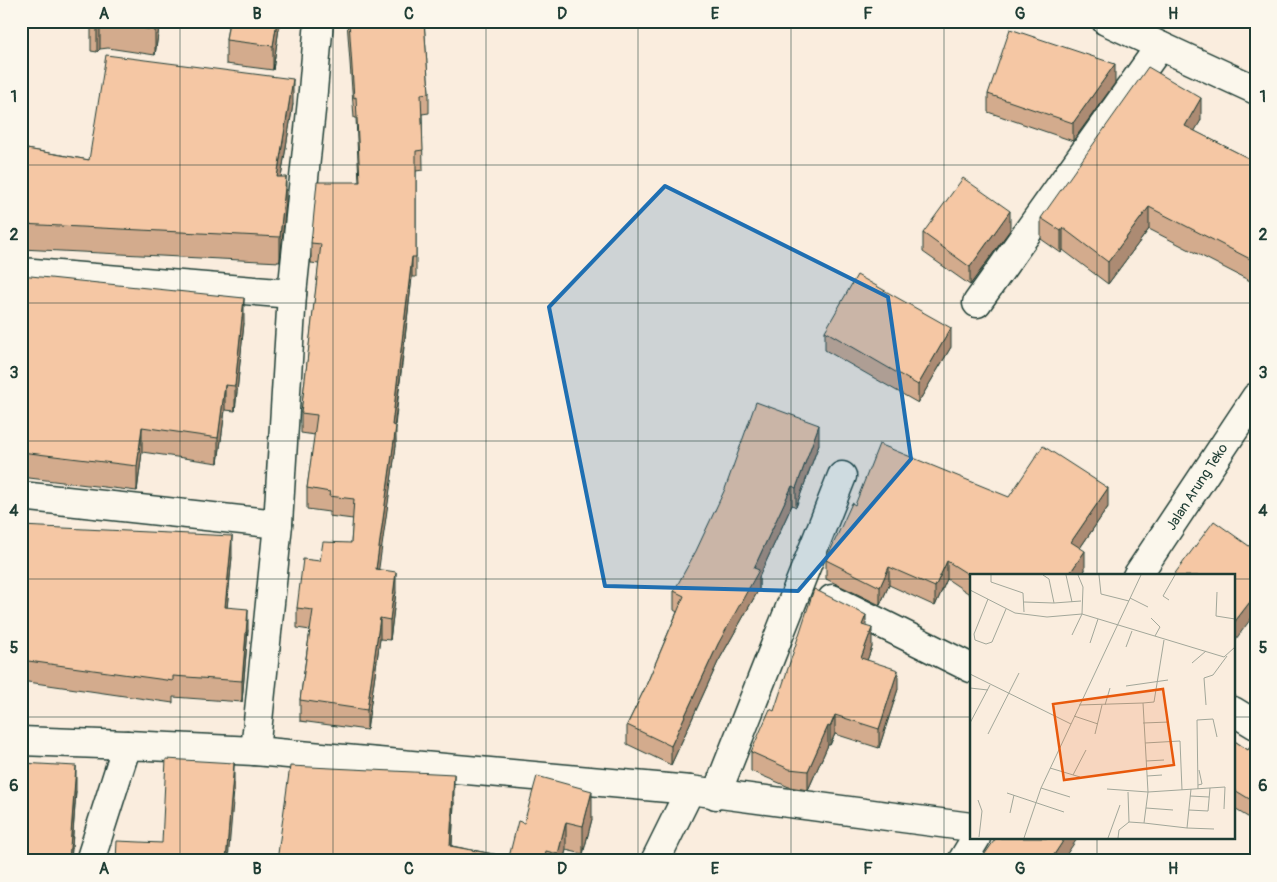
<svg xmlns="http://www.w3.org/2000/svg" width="1277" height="882" font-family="Pangolin,sans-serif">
<rect width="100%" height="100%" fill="#faedde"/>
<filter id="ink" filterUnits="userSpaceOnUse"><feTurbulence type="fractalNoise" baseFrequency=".02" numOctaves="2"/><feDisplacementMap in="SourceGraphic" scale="10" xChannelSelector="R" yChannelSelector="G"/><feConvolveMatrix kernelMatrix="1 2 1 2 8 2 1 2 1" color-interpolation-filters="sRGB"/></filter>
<g filter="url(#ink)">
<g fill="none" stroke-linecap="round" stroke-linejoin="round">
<g stroke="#1f3d34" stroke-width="31">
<g id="minor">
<path d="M 1106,21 L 1256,90"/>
<path d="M 21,272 L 292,294"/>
<path d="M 977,303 L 1160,46"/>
<path d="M 21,496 L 278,524"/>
<path d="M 1137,576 L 1256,397"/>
<path d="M 832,599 L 971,668"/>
<path d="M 1233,711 L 1256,725"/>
<path d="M 21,741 L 127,745"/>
<path d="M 255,751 L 690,790 L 971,827"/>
<path d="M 716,795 L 842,476"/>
<path d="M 90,861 L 127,745 L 255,751 L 278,524 L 292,294 L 313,91 L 319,21"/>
<path d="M 655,861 L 690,790"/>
<path d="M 962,861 L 976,838"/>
</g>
</g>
<use href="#minor" stroke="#fbf7ec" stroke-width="28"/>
</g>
<g fill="#d3ab8d" stroke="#1f3d34">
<path d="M 92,21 L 160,21 L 155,55 L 108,48 L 100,49 L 97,52 L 91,51 L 91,27 Z"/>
<path d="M 229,21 L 280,21 L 273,70 L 226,64 L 226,40 Z"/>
<path d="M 347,21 L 424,21 L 429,93 L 429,113 L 422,114 L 423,170 L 416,171 L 416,277 L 412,277 L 395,426 L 396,446 L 378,569 L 396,592 L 390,640 L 380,639 L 367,730 L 300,721 L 300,700 L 310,630 L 297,628 L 297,608 L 320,561 L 351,543 L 353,519 L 329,516 L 329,512 L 307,509 L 307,488 L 315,435 L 301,433 L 301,413 L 319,264 L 311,263 L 311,243 L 359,182 L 356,118 L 354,118 Z"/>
<path d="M 1115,83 L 1073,141 L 988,112 L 988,94 Z"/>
<path d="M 293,104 L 281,177 L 286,202 L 280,262 L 21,249 L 21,148 L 89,160 Z"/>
<path d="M 1201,120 L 1194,131 L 1256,162 L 1256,284 L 1149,229 L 1108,284 L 1063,250 L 1061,253 L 1041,239 L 1041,218 Z"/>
<path d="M 1010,230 L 970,285 L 923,252 L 923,233 Z"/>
<path d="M 21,275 L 244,323 L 235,411 L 225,410 L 218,463 L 142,452 L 137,491 L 21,477 Z"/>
<path d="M 825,331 L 951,347 L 918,403 L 825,350 Z"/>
<path d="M 819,444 L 796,507 L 792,505 L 759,577 L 759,589 L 718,662 L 671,765 L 627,744 L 627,725 L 645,688 L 677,612 L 674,610 L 674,591 Z"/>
<path d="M 855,505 L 1108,507 L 1080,548 L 1085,570 L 1081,576 L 971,576 L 971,595 L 947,579 L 935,606 L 889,585 L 880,605 L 826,579 L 826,560 Z"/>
<path d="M 21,526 L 232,557 L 227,607 L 248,630 L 242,702 L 173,697 L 173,703 L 21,681 Z"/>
<path d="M 866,627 L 872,647 L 867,660 L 898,689 L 879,748 L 835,734 L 830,745 L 828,745 L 808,790 L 789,787 L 751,771 L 751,752 L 774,711 Z"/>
<path d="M 1256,738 L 1256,822 L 1233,808 L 1233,740 L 1248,750 Z"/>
<path d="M 21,763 L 76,791 L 71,861 L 21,861 Z"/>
<path d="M 454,802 L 452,846 L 509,857 L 524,823 L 592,819 L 583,854 L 566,850 L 563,861 L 277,861 Z"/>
</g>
<g fill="#ac8b73" stroke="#1f3d34">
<path d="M 157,21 L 160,21 L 155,55 L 155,30 Z"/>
<path d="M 277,21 L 280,21 L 273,70 L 273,46 Z"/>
<path d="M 100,25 L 100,49 L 97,52 L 97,28 Z"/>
<path d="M 1115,64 L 1115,83 L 1073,141 L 1073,123 Z"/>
<path d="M 293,79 L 293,104 L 277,202 L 277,177 Z"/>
<path d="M 1201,98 L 1201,120 L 1185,148 L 1185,126 Z"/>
<path d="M 286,177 L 286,202 L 280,262 L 280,237 Z"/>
<path d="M 1149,207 L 1149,229 L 1108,284 L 1108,262 Z"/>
<path d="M 1010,211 L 1010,230 L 970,285 L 970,267 Z"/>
<path d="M 1063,228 L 1063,250 L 1061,253 L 1061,231 Z"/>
<path d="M 412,257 L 412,277 L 392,446 L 392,425 Z"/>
<path d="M 244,298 L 244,323 L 235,411 L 235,386 Z"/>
<path d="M 951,328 L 951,347 L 918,403 L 918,385 Z"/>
<path d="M 225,385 L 225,410 L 218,463 L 218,438 Z"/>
<path d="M 819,425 L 819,444 L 796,507 L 796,488 Z"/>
<path d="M 396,426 L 396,446 L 376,589 L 376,569 Z"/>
<path d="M 142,427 L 142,452 L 137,491 L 137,466 Z"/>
<path d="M 792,486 L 792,505 L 759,577 L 759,589 L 718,662 L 671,765 L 671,746 L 718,644 L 754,568 Z"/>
<path d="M 1108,488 L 1108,507 L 1071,561 L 1071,542 Z"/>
<path d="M 232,536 L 232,557 L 225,629 L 225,607 Z"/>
<path d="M 1085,551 L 1085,570 L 1081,576 L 1068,576 Z"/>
<path d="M 947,561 L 947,579 L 935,606 L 935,587 Z"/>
<path d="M 889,567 L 889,585 L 880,605 L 880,587 Z"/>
<path d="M 396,572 L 396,592 L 390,640 L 390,620 Z"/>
<path d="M 1256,594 L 1256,612 L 1233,643 L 1233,624 Z"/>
<path d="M 248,609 L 248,630 L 242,702 L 242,681 Z"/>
<path d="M 866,615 L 866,634 L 862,625 Z"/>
<path d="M 380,618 L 380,639 L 367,730 L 367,710 Z"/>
<path d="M 872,628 L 872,647 L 861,677 L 861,658 Z"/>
<path d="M 898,670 L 898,689 L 879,748 L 879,729 Z"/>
<path d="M 835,715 L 835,734 L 830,745 L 830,727 Z"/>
<path d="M 828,726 L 828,745 L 808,790 L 808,771 Z"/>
<path d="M 234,763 L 234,790 L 228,861 L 226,861 Z"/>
<path d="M 76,766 L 76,791 L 71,861 L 69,861 Z"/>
<path d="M 454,774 L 454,802 L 451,861 L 450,846 Z"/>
<path d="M 592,791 L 592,819 L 583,854 L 583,826 Z"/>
<path d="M 566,822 L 566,850 L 563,861 L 558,861 L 558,854 Z"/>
<path d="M 1065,838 L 1077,838 L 1077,839 L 1062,861 L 1050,861 Z"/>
</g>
<g fill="#f5c7a4" stroke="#1f3d34">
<path d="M 92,21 L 157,21 L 155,30 L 108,24 L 100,25 L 97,28 L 91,27 Z"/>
<path d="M 229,21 L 277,21 L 273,46 L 226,40 Z"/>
<path d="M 349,21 L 424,21 L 429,93 L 421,94 L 423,150 L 416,151 L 416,257 L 412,257 L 392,425 L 396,426 L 376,569 L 396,572 L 390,620 L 380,618 L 367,710 L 300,700 L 313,610 L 297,608 L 303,559 L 320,561 L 323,542 L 351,543 L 354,499 L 329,496 L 330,492 L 307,488 L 317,415 L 301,413 L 321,244 L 311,243 L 317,182 L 360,182 L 356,97 L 354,98 Z"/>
<path d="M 1010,29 L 1115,64 L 1073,123 L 988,94 Z"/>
<path d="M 106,55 L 293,79 L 277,177 L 286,177 L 280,237 L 21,224 L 21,148 L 89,160 Z"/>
<path d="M 1148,67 L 1201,98 L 1185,126 L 1256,162 L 1256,262 L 1149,207 L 1108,262 L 1063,228 L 1061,231 L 1041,218 Z"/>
<path d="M 963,178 L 1010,211 L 970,267 L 923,233 Z"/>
<path d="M 21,275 L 244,298 L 235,386 L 225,385 L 218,438 L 142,427 L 137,466 L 21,452 Z"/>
<path d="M 857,275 L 951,328 L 918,385 L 825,331 Z"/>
<path d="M 756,402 L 819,425 L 796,488 L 792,486 L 754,568 L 759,570 L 718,644 L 671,746 L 627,725 L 645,688 L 684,596 L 674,591 L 696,551 L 725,489 Z"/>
<path d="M 879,444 L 1009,497 L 1043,446 L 1108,488 L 1071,542 L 1085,551 L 1068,576 L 971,576 L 947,561 L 935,587 L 889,567 L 880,587 L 826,560 L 852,503 L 855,505 Z"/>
<path d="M 1214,521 L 1256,551 L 1256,594 L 1233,624 L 1233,576 L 1173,576 Z"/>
<path d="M 21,526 L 232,536 L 225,607 L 248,609 L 242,681 L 173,676 L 173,681 L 21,660 Z"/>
<path d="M 814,589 L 866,615 L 862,625 L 872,628 L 861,658 L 898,670 L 879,729 L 835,715 L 830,727 L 828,726 L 808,771 L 789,769 L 751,752 L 770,709 L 774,711 Z"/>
<path d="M 1256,738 L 1256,803 L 1233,789 L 1233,740 L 1248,750 Z"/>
<path d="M 166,759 L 234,763 L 226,861 L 116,861 L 117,841 L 162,843 Z"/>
<path d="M 21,763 L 76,766 L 69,861 L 53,861 L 21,858 Z"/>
<path d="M 290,766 L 454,774 L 450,846 L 509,857 L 518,821 L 524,823 L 537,776 L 592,791 L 583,826 L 566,822 L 558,854 L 546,851 L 544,861 L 277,861 Z"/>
<path d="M 996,838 L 1065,838 L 1050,861 L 980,861 Z"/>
<path d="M 800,859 L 813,861 L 800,861 Z"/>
</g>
</g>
<path fill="#1f6fb2" fill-opacity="0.2" stroke="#1f6fb2" stroke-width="4" stroke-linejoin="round" d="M 665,186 L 888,297 L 911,459 L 798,591 L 605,586 L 549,307 Z"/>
<path fill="none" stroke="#1f3d34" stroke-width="1" stroke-opacity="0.55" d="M 180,21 L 180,861M 333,21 L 333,861M 486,21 L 486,861M 638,21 L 638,861M 791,21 L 791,861M 944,21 L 944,861M 1097,21 L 1097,576M 21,165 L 1256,165M 21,303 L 1256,303M 21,441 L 1256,441M 21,579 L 971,579M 1233,579 L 1256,579M 21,717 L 971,717M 1233,717 L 1256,717M 1097,838 L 1097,861"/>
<g text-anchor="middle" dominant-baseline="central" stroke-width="4" stroke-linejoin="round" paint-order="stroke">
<g font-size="14" fill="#1f3d34" stroke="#fbf7ec">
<text transform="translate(1197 487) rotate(-57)">Jalan Arung Teko</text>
</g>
</g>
<g transform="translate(970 574)">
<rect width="265" height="265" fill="#faedde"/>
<path fill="none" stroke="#a2a79a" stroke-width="1" d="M 21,1 L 21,8 L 53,19 L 54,38M 73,1 L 79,5 L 84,29 L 111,27M 96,1 L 102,28M 129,1 L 131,20 L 159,27M 0,16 L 45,39 L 77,43 L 112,40 L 113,13 L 108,1M 247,18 L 246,42 L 265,45M 160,24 L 178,33M 18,25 L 4,60 L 5,66 L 16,70 L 22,68 L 36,35M 199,26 L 193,22 L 205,1M 54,28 L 84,29M 181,44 L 190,53 L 185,62M 102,61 L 112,40 L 254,83 L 265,73M 194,66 L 184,128 L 173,129 L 178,218 L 174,249 L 217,254 L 221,215M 120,69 L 128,45M 156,73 L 162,57M 222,89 L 236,77M 0,100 L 101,150M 156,112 L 198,106M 0,114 L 18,116M 109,131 L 173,129M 135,131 L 140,114M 236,131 L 234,104 L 243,101 L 257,82M 104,142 L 128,150M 0,149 L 20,111M 173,149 L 199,148M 18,160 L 49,99M 125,160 L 132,131M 175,169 L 210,167 L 212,216M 176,187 L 194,186M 80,194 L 110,203M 103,201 L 116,176M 177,202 L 192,201M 228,211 L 232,210 L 229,196M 71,214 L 100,223M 137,215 L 178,218 L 255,213 L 254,235M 228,215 L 227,146 L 243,145 L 247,163M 37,219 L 94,238M 220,222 L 239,223M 8,226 L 12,237 L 9,263M 176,234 L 203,236M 219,236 L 238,237 L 240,214M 40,239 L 44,221M 159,248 L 174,249M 217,254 L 244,255M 54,264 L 71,214 L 171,1M 138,264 L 150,231M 148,264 L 149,256 L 159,248 L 158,218"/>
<path fill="#e8590c" fill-opacity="0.15" stroke="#e8590c" stroke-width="2.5" d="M 193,115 L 204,191 L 94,206 L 83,130 Z"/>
<rect width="265" height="265" fill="none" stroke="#1f3d34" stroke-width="2.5"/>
</g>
<rect width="1277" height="882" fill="none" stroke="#fbf7ec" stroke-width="55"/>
<rect x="28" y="28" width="1222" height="826" fill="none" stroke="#1f3d34" stroke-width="2"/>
<g font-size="16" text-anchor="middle" font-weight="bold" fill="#1f3d34">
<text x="104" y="19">A</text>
<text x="257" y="19">B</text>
<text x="409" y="19">C</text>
<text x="562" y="19">D</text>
<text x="715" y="19">E</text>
<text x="868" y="19">F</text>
<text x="1020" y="19">G</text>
<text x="1173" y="19">H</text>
<text x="14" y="102">1</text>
<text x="1263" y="102">1</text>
<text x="14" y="240">2</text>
<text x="1263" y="240">2</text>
<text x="14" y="378">3</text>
<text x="1263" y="378">3</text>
<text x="14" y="516">4</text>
<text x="1263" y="516">4</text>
<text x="14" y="653">5</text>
<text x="1263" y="653">5</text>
<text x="14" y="791">6</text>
<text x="1263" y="791">6</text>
<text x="104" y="874">A</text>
<text x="257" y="874">B</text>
<text x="409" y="874">C</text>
<text x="562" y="874">D</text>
<text x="715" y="874">E</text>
<text x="868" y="874">F</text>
<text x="1020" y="874">G</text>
<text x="1173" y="874">H</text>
</g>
</svg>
